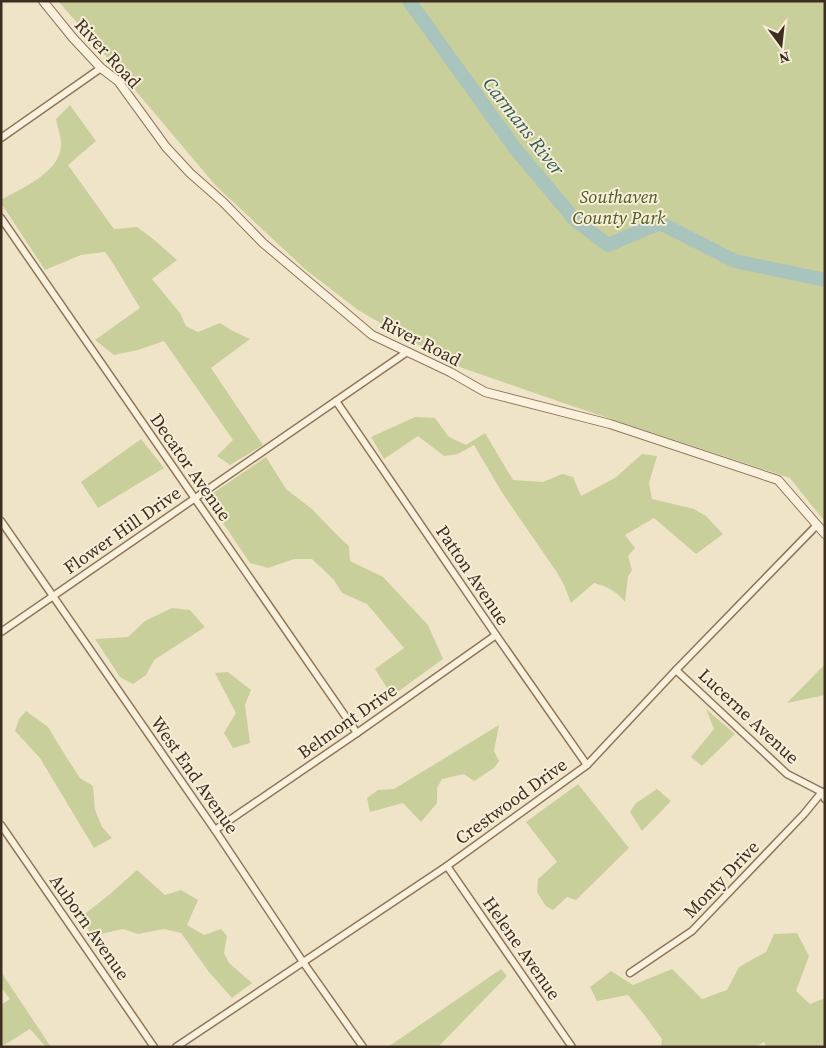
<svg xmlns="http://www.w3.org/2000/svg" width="826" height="1048" font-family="'Source Serif 4',serif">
<rect width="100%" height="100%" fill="#f0e4c8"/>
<g fill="#c9cf9b">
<path d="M 58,1 L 825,1 L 825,522 L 790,478 L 575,407 L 451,364 L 358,310 L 306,270 L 216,186 L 119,71 Z"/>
<path d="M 70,105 L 96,141 L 68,165 L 114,229 L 137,227 L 152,238 L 177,260 L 152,279 L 180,313 L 186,326 L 198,332 L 220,323 L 231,330 L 250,339 L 211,368 L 263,445 L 230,465 L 217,456 L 233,440 L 164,341 L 138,350 L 114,355 L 95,340 L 140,308 L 114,265 L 105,252 L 81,255 L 45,270 L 1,203 L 1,200 C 22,188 59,173 61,146 C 62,139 57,126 56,119 Z"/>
<path d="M 415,417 L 435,418 L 449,437 L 466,445 L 485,433 L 513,480 L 543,482 L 562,474 L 573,477 L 581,496 L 615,478 L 642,454 L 657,456 L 649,483 L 652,499 L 694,509 L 706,516 L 723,534 L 696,554 L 654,518 L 625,535 L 635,548 L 628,556 L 632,570 L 628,577 L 625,602 C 616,591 608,587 594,583 L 571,603 L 564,585 L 558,574 L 503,494 L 474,445 L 458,454 L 444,456 L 418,436 L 384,459 L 371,437 Z"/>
<path d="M 141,439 L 164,468 L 98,508 L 81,482 Z"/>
<path d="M 266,457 L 286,489 L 312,509 L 338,536 L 349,546 L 350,561 L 383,577 L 428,625 L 443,659 L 392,696 L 375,669 L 404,648 L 367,604 L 342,593 L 334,580 L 312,559 L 294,559 L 268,568 L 250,563 L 206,498 Z"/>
<path d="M 172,608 L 190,610 L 205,627 L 154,660 L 146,675 L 133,684 L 120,677 L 95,639 L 128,637 L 145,621 Z"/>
<path d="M 825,664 L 825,695 L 787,703 Z"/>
<path d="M 228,672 L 251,690 L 245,705 L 250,743 L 233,748 L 224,733 L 236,713 L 215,673 Z"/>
<path d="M 706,709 L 735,734 L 702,766 L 691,757 L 714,729 Z"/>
<path d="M 26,711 L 48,727 L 65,755 L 80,778 L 93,786 L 95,810 L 102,827 L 112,838 L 94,848 L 40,758 L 15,731 L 19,719 Z"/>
<path d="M 499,725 L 494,751 L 499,761 L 494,768 L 474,781 L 464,774 L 442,779 L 437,788 L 437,803 L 421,822 L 403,803 L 370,812 L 367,798 L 378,790 L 394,789 Z"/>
<path d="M 578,784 L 629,848 L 576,900 L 567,897 L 553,910 L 546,906 L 537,892 L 538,879 L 557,862 L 526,822 Z"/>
<path d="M 657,789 L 671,801 L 642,831 L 630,812 L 636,803 Z"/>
<path d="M 137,870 L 165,895 L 181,890 L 198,900 L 187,925 L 204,935 L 221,929 L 227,936 L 224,953 L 229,963 L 252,983 L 232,998 L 209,972 L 181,933 L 164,929 L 138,934 L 123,929 L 92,936 L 81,917 L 110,894 Z"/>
<path d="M 797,933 L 809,956 L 796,991 L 810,1004 L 825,998 L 825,1047 L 767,1047 L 764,1042 L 756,1047 L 661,1047 L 662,1039 L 646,1017 L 628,995 L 597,1001 L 590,987 L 611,971 L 633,985 L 672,969 L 702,999 L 727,990 L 739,967 L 766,952 L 774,934 Z"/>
<path d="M 501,969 L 507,976 L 438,1047 L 388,1047 Z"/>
<path d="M 1,972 L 51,1047 L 46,1047 L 30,1029 L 1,1047 L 1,1005 L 10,999 L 1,987 Z"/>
</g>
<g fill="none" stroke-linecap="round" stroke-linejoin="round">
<path stroke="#a9c4bc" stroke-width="14" d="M 409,1 L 514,147 L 575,220 L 608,245 L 660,223 L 735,261 L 825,280"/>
<g stroke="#8d765c" stroke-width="9">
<g id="minor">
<path d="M 1,138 L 101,68"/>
<path d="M 1,218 L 357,733"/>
<path d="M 336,401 L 496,635 L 587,765"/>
<path d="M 1,521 L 215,830 L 303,962 L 363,1047"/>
<path d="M 1,632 L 407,352"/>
<path d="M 676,670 L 787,774 L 822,792 L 825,799"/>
<path d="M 1,825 L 154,1047"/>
<path d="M 215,830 L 357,733 L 496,635"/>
<path d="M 447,866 L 572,1047"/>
<path d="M 630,973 L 692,931 L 804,814 L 822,792 L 825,792"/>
<path d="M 176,1047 L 447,866 L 587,765 L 676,670 L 817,525"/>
</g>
</g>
<g stroke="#8d765c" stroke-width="10">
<path id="tertiary" d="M 43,1 L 73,38 L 101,68 L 118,81 L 166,147 L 190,173 L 223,202 L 263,243 L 372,335 L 450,372 L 485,392 L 610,424 L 778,480 L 825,534"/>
</g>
<use href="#minor" stroke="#faf1dc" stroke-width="6"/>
<use href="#tertiary" stroke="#faf1dc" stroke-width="8"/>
</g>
<g text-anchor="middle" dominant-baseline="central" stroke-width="4" stroke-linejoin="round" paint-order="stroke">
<g font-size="18" fill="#3d2e20" stroke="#f7eed8">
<text transform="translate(108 53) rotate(47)">River Road</text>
<text transform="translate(421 341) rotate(27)">River Road</text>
<text transform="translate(191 467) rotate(55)">Decator Avenue</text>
<text transform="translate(122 530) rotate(-35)">Flower Hill Drive</text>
<text transform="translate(473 575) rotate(56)">Patton Avenue</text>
<text transform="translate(749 716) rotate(43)">Lucerne Avenue</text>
<text transform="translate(347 721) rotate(-35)">Belmont Drive</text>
<text transform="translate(195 775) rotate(55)">West End Avenue</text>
<text transform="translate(511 801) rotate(-36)">Crestwood Drive</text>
<text transform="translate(721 879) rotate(-46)">Monty Drive</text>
<text transform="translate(90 927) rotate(55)">Auborn Avenue</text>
<text transform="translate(522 948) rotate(55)">Helene Avenue</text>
</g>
<g font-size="18" font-style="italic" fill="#4d5a26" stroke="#f7eed8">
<text x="619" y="196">Southaven<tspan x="619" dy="21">County Park</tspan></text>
</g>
<g font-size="19" font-style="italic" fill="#2f5d5a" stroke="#f7eed8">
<text transform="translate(524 126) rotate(52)">Carmans River</text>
</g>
</g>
<rect width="826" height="1048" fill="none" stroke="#3d2e20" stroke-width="5"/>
<g transform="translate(781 45) rotate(165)" stroke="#f7eed8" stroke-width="4" paint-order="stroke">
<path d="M0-4L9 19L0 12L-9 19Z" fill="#3d2e20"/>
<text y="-8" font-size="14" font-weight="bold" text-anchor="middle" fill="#3d2e20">N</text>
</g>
</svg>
